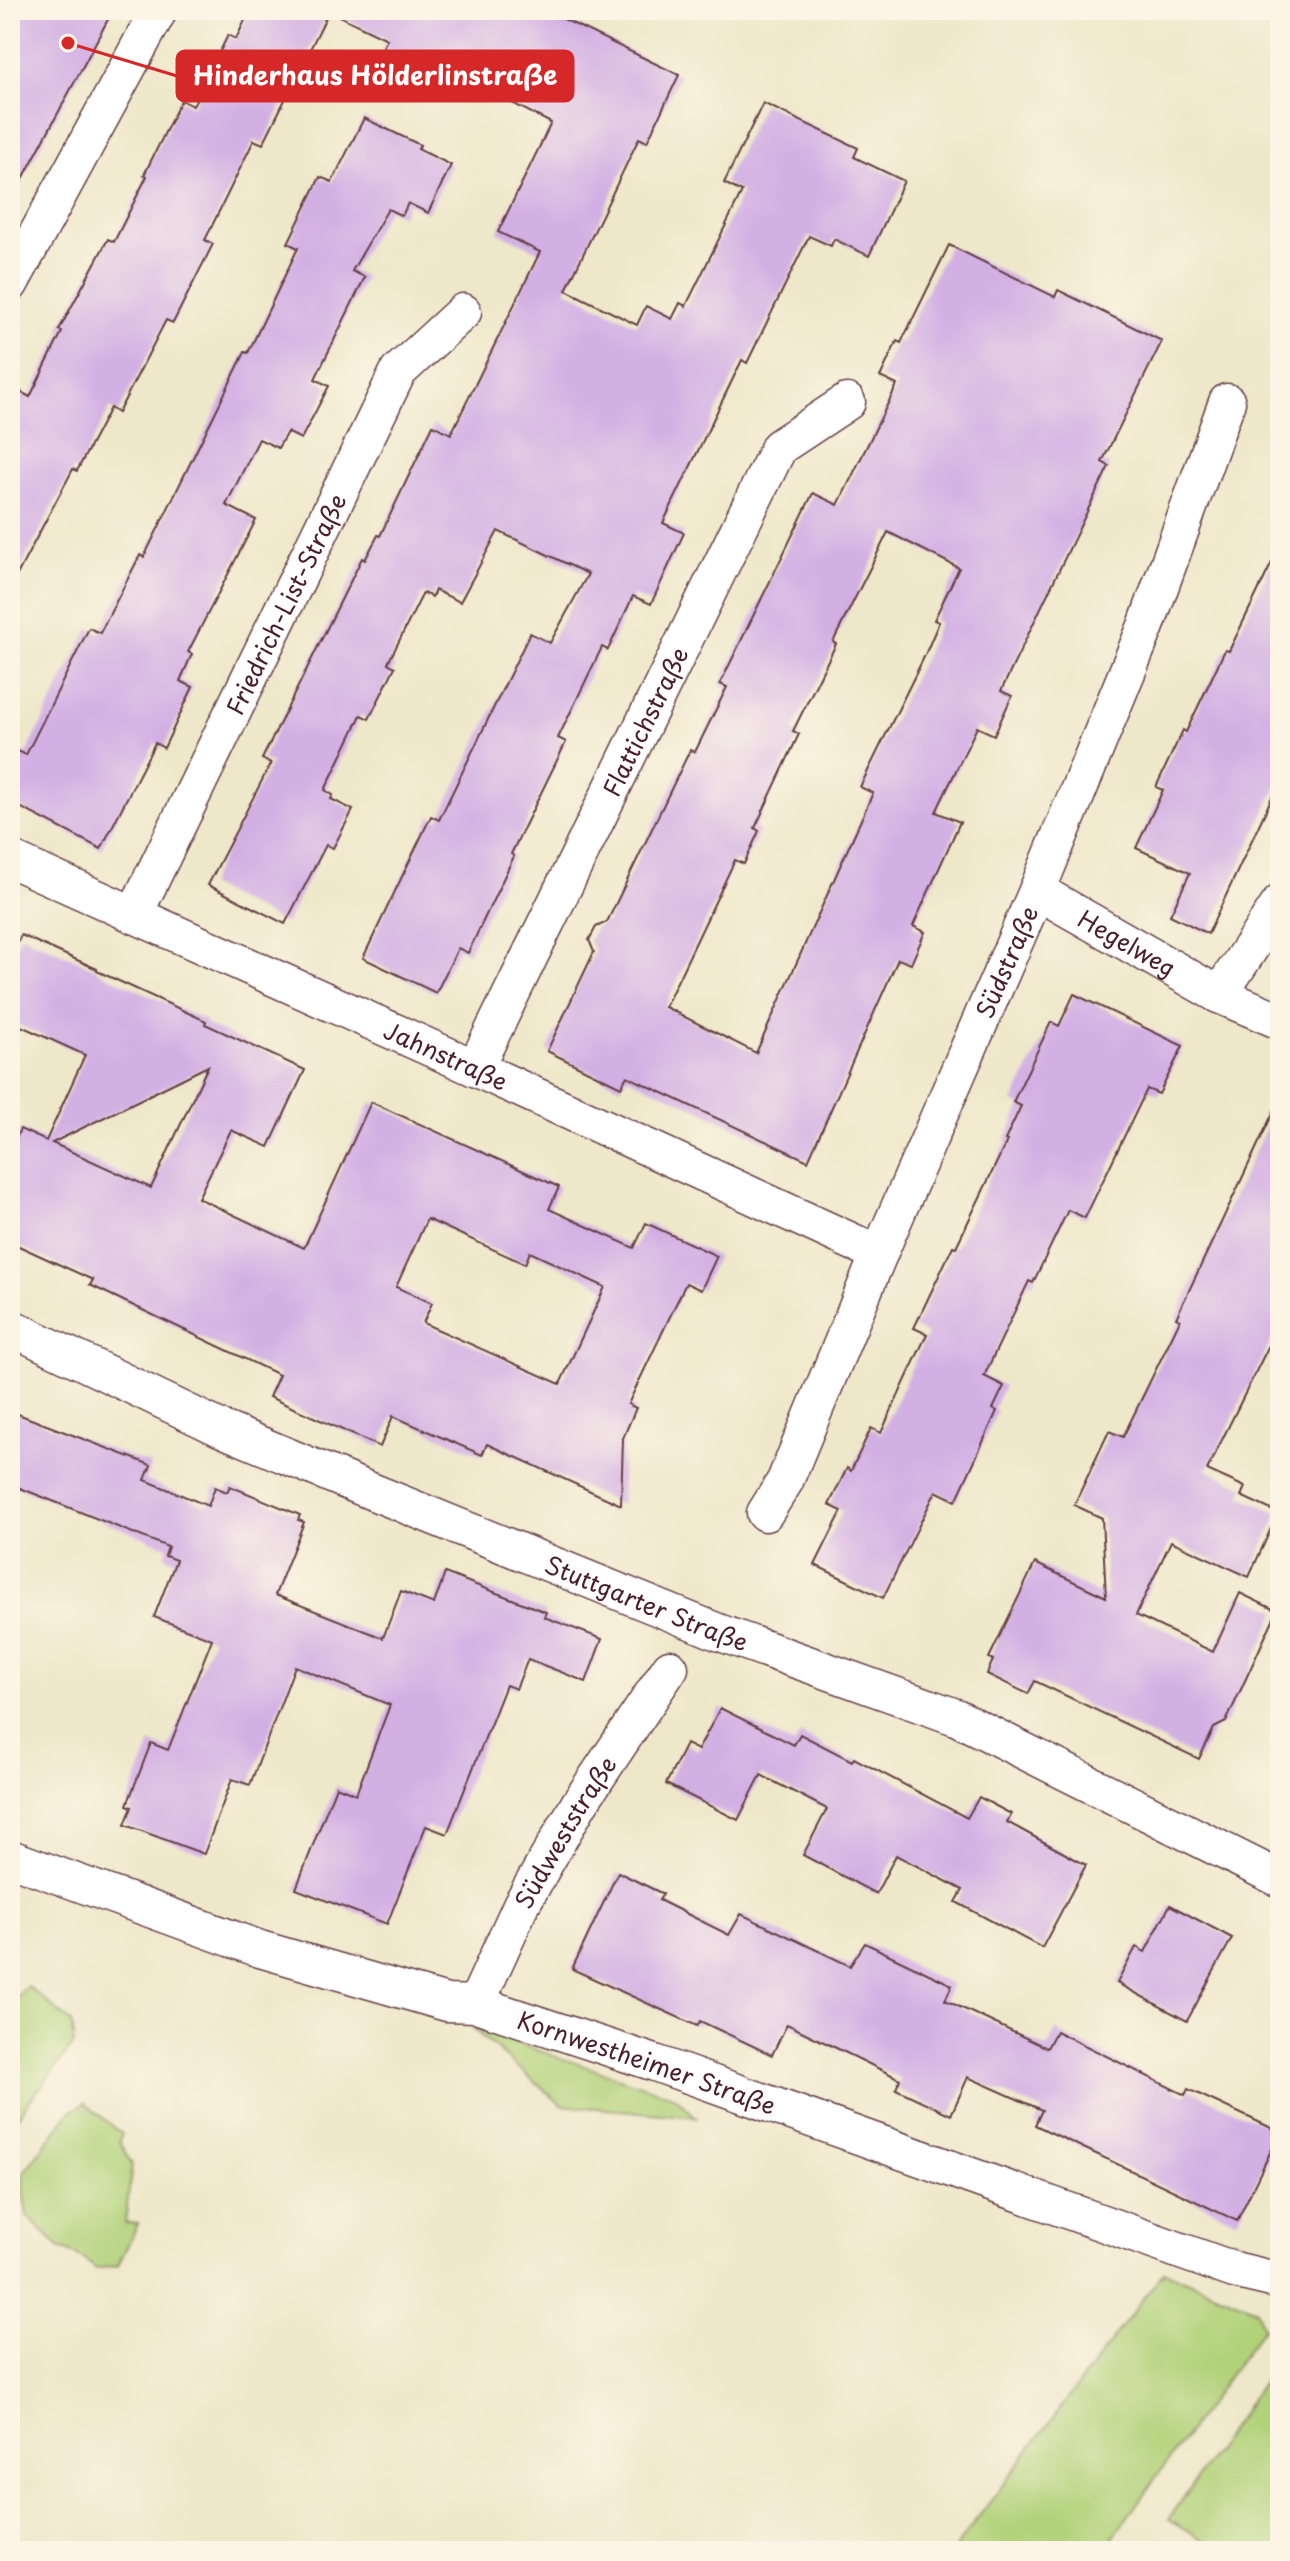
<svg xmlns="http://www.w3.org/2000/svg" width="1290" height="2561" font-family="'Playpen Sans',sans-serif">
<rect width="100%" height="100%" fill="#fcf5e5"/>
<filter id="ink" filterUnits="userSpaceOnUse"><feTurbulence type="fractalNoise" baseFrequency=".0125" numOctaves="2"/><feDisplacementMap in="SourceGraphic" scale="16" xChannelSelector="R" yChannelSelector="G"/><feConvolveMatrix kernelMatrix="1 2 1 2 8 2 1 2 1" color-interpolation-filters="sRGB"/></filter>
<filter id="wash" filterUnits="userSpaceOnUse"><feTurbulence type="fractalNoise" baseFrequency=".006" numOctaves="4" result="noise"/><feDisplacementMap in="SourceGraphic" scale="32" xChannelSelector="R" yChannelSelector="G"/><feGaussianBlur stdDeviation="1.8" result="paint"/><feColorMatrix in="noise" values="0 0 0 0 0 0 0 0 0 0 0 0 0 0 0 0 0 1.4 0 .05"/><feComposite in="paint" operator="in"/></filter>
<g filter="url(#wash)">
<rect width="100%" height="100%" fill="#eee7c9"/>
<g fill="#b1d279" stroke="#7e7852" stroke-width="2">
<path d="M 27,1986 L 71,2022 L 74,2044 L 17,2117 L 10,2063 L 10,2005 Z"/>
<path d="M 472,2028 L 676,2097 L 696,2117 L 562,2105 Z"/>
<path d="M 85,2103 L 122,2134 L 119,2142 L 132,2165 L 125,2223 L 138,2224 L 118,2265 L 96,2269 L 80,2256 L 60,2248 L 27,2216 L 23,2192 L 24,2172 L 70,2112 Z"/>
<path d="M 1164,2271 L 1256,2309 L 1263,2328 L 1103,2551 L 953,2551 Z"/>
<path d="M 1280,2357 L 1280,2551 L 1223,2551 L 1169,2519 Z"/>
</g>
<g id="blocks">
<g fill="#d3b0e4" fill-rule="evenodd">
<path d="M 10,10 L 113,10 L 10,203 Z"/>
<path d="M 250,10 L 545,10 L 679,75 L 647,142 L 639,138 L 566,290 L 637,325 L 646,306 L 672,319 L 680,303 L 686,306 L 742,192 L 724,183 L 763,103 L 858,148 L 854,157 L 904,181 L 869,256 L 834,239 L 831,246 L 809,236 L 747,363 L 742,360 L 663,523 L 684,533 L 651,604 L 633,596 L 608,650 L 602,647 L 558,738 L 566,742 L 511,854 L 514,856 L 468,953 L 458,948 L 436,993 L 363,958 L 431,816 L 439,820 L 530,633 L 550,643 L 588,574 L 498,531 L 460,602 L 435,590 L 432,597 L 423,593 L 388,663 L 395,667 L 369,719 L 361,715 L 325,790 L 333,795 L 331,799 L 353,810 L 333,848 L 326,845 L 285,924 L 208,885 L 271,763 L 262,759 L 362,558 L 365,560 L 378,535 L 380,536 L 433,425 L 451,434 L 540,252 L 498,232 L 551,123 L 417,54 L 413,64 L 382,49 L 387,39 L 329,11 L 263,144 L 254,140 L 205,240 L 213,244 L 173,323 L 166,320 L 118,413 L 110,408 L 77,471 L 73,469 L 10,588 L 10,386 L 30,397 L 62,332 L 59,330 L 108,239 L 114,242 L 147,176 L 144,175 L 181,100 L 193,106 L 228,35 L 236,39 Z"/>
<path d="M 364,118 L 420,145 L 418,149 L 451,165 L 428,213 L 408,203 L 402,216 L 388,209 L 352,271 L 365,277 L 315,379 L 329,386 L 301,439 L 287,432 L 278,448 L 259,439 L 226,505 L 256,520 L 188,652 L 192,654 L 180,681 L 193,687 L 164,748 L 155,743 L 101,849 L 10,802 L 10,747 L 26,755 L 89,628 L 100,633 L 140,555 L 144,557 L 245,352 L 248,353 L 298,248 L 288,243 L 320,177 L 332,182 Z"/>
<path d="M 949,245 L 1055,297 L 1058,290 L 1162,341 L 1102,462 L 1109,466 L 1001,691 L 1012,696 L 994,735 L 977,727 L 936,812 L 960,822 L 913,926 L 925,932 L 911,964 L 898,959 L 808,1161 L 627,1076 L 621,1087 L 547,1051 L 594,952 L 589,940 L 596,927 L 607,922 L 690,750 L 695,752 L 727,687 L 720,684 L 813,493 L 838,505 L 897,385 L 880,377 L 897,341 L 901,343 ZM 888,532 L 959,568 L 934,620 L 939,622 L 925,655 L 860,787 L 873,793 L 756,1053 L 665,1007 L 735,860 L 744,864 L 759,831 L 755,828 L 799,734 L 793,731 L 836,644 L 833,642 Z"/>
<path d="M 1280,546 L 1280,780 L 1208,934 L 1170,915 L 1190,873 L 1136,848 L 1163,790 L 1156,787 L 1183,730 L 1186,732 L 1225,650 L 1229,651 Z"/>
<path d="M 21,935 L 97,969 L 97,971 L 206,1021 L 205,1024 L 305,1070 L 269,1147 L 231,1130 L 198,1198 L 304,1248 L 371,1102 L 559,1187 L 549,1209 L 634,1248 L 646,1223 L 717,1256 L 701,1290 L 686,1283 L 628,1404 L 636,1408 L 623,1438 L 621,1505 L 487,1444 L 482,1455 L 393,1416 L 380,1447 L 269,1397 L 279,1375 L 90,1285 L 93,1280 L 10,1242 L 10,1152 L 20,1129 L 46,1141 L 85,1055 L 10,1021 L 10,959 ZM 208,1066 L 151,1188 L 52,1143 ZM 427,1219 L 525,1264 L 530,1252 L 605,1287 L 560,1384 L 423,1323 L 432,1303 L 396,1287 Z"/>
<path d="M 1074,994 L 1183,1046 L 1159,1094 L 1147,1089 L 1085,1218 L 1068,1210 L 1033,1283 L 1029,1281 L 984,1376 L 1004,1386 L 993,1409 L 997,1411 L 974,1462 L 956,1501 L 936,1491 L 883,1598 L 815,1565 L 842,1511 L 829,1505 L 847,1468 L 851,1471 L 871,1428 L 881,1433 L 927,1334 L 914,1328 L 953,1246 L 956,1247 L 1007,1141 L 1005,1140 L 1021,1106 L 1013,1102 L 1051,1022 L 1059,1026 Z"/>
<path d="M 1280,1098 L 1280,1323 L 1207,1470 L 1245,1487 L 1241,1496 L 1278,1513 L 1249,1577 L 1171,1541 L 1136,1615 L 1213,1652 L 1240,1593 L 1277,1611 L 1226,1722 L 1214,1728 L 1199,1759 L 1035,1681 L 1028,1694 L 987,1674 L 993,1660 L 989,1658 L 1035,1563 L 1106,1597 L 1102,1518 L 1074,1505 L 1109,1431 L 1123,1437 L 1180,1320 L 1176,1318 Z"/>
<path d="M 10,1411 L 151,1465 L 145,1480 L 208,1506 L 215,1487 L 227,1492 L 230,1486 L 300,1515 L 298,1520 L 304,1522 L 275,1595 L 383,1638 L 401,1591 L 434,1604 L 445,1573 L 546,1612 L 544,1617 L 602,1639 L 586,1682 L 528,1659 L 516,1689 L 506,1685 L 447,1834 L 426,1826 L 387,1924 L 296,1889 L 336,1786 L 356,1794 L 390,1705 L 295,1666 L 250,1785 L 232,1779 L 204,1854 L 125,1825 L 132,1807 L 127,1805 L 151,1743 L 168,1750 L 212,1639 L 154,1617 L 176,1560 L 165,1556 L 168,1547 L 10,1484 Z"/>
<path d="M 720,1708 L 794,1745 L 800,1734 L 852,1761 L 854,1758 L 967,1818 L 979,1797 L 1011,1814 L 1007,1822 L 1086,1865 L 1042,1948 L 956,1902 L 963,1890 L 896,1855 L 876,1894 L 803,1855 L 827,1809 L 761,1775 L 738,1820 L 666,1784 L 686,1744 L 698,1750 Z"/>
<path d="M 618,1872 L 663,1894 L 659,1900 L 729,1935 L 741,1914 L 850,1966 L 865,1943 L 952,1985 L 945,2000 L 1047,2048 L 1056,2031 L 1185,2095 L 1188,2089 L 1280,2132 L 1237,2221 L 1035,2125 L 1042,2110 L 968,2077 L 951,2115 L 896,2089 L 900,2079 L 787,2024 L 772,2055 L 700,2021 L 697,2026 L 572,1969 Z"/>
<path d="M 1170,1905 L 1232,1938 L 1187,2021 L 1117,1983 L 1136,1947 L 1145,1952 Z"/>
</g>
</g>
</g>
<g filter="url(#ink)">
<use href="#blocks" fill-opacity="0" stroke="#633d43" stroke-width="2"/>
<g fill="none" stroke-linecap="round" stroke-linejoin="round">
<g stroke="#633d43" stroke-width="39">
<g id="street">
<path d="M 10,284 L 159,10"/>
<path id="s1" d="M 10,859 L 475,1068 L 879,1254"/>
<path id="s2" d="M 1037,891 L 1219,995"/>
<path d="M 1280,903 L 1219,995 L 1280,1021"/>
<path id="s3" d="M 134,915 L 398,372 L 463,312"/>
<path id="s4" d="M 475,1068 L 779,447 L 847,402"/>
<path id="s5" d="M 10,1327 L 220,1428 L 356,1485 L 718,1632 L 956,1717 L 1280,1879"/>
<path id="s6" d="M 765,1513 L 785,1481 L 879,1254 L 1037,891 L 1146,626 L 1227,402"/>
<path id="s7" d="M 10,1858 L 260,1949 L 447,2003 L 476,2004 L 655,2063 L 1234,2270 L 1280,2281"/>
<path id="s8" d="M 476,2004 L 521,1905 L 579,1804 L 670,1668"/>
</g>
</g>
<use href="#street" stroke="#fff" stroke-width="36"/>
</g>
</g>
<g text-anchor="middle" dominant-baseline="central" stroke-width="6" stroke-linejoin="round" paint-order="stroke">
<g font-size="24" fill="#4a1f2b" stroke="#fcf5e5">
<text stroke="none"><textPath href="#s3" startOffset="346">Friedrich-List-Straße</textPath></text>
<text stroke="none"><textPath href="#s4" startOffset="386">Flattichstraße</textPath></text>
<text stroke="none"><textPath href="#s2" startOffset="104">Hegelweg</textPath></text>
<text stroke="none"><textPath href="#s6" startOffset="602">Südstraße</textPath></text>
<text stroke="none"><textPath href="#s1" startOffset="478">Jahnstraße</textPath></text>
<text stroke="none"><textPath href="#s5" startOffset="694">Stuttgarter Straße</textPath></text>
<text stroke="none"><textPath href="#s8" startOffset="194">Südweststraße</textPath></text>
<text stroke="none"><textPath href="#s7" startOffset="670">Kornwestheimer Straße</textPath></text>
</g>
</g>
<path fill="none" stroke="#d62828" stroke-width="3" d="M68 43L177 76"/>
<circle fill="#d62828" stroke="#fcf5e5" stroke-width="3" cx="68" cy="43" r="8"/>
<rect fill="#d62828" stroke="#d62828" stroke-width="3" x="177" y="51" width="396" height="50" rx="8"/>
<g font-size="26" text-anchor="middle" font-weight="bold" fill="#fff">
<text x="375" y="85">Hinderhaus Hölderlinstraße</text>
</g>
<rect width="1290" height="2561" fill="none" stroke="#fcf5e5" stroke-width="40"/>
</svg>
